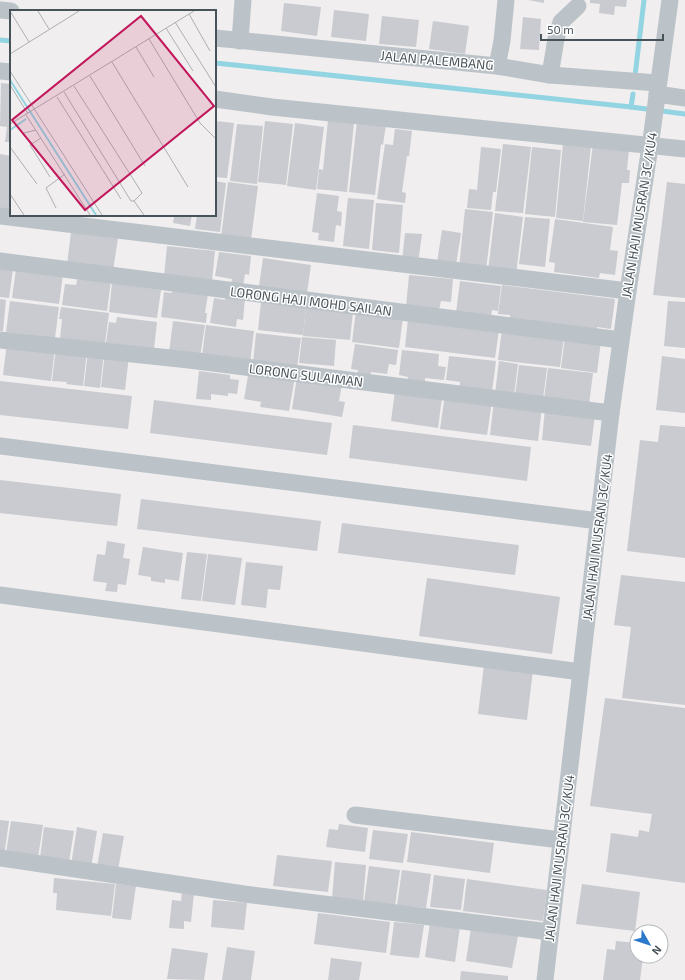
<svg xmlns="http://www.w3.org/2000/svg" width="685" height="980" font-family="'Exo 2',sans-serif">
<rect width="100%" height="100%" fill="#f0eeee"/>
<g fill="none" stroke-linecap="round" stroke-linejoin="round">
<g stroke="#92d4e2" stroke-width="5">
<path d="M 0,40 L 11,41"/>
<path d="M 215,63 L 631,107 L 685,114"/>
<path d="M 635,76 L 644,0"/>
<path d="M 631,107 L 633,94"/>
</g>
</g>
<g fill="#c9cbd0">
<path d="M 528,0 L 544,0 L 544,3 Z"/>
<path d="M 590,0 L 627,0 L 626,7 L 615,6 L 614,15 L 599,13 L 600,4 L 590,3 Z"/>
<path d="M 284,3 L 321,7 L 317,36 L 281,31 Z"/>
<path d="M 334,10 L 369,14 L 366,41 L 331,37 Z"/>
<path d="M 382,16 L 419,20 L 416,47 L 379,44 Z"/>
<path d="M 523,17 L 541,19 L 539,50 L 520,49 Z"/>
<path d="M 433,21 L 469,26 L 465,54 L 429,49 Z"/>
<path d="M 1,83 L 11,84 L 11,142 L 5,142 L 7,127 L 0,126 Z"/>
<path d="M 328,120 L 354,123 L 347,192 L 317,189 L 319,169 L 323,170 Z"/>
<path d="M 215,121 L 234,123 L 227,178 L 215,177 Z"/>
<path d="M 265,121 L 293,124 L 286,185 L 258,182 Z"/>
<path d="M 357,121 L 386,124 L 383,145 L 381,144 L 375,195 L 349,192 Z"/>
<path d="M 295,123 L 324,127 L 316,190 L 287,186 Z"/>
<path d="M 237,124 L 263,126 L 257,184 L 230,181 Z"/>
<path d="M 395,129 L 412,131 L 409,156 L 407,156 L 402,192 L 406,193 L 405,203 L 377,199 L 385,144 L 393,145 Z"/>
<path d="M 563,143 L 591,146 L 583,221 L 556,218 Z"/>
<path d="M 503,144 L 531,147 L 523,213 L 495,211 Z"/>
<path d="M 593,144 L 629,149 L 627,170 L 630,170 L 629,183 L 622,183 L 617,225 L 583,222 Z"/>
<path d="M 481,147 L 501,149 L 496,192 L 493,192 L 491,210 L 467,208 L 469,189 L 477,190 Z"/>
<path d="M 532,147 L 561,150 L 555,217 L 525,214 Z"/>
<path d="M 0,154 L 11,156 L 11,210 L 0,208 Z"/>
<path d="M 215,181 L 226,183 L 220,232 L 195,229 L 197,215 L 215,215 Z"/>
<path d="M 228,182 L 258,186 L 251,240 L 221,237 Z"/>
<path d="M 667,182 L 685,184 L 685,298 L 653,295 Z"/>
<path d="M 317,193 L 339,196 L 337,211 L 342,212 L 341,226 L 336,225 L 334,242 L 318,240 L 319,233 L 312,232 Z"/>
<path d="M 348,198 L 374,200 L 369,249 L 343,246 Z"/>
<path d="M 376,203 L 403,205 L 399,253 L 372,250 Z"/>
<path d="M 465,209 L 493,212 L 486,270 L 459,268 Z"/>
<path d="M 495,213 L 523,217 L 516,274 L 488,271 Z"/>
<path d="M 168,215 L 192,215 L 190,226 L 173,223 L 174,217 Z"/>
<path d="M 525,217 L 550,219 L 545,267 L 519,264 Z"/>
<path d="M 555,219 L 613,227 L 610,250 L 618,251 L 615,275 L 600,273 L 599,278 L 554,272 L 555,263 L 549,262 Z"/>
<path d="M 442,230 L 461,233 L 456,265 L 437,262 Z"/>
<path d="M 71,232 L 118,238 L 113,271 L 67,265 Z"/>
<path d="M 405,233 L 422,234 L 418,263 L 402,261 Z"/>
<path d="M 167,246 L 215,251 L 212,281 L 164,276 Z"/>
<path d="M 219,252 L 251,256 L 249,275 L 245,274 L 243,286 L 231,284 L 232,279 L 215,276 Z"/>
<path d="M 263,258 L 311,265 L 307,293 L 259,286 Z"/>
<path d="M 0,267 L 13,269 L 9,298 L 0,297 Z"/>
<path d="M 16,269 L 63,275 L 59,304 L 12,298 Z"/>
<path d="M 409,275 L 453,279 L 451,302 L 441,301 L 439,310 L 406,307 Z"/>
<path d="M 78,276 L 111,280 L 107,311 L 62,305 L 65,284 L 76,285 Z"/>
<path d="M 460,281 L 501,286 L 498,311 L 492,310 L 491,317 L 456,313 Z"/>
<path d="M 112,283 L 161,290 L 157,318 L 109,312 Z"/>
<path d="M 502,285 L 615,299 L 611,329 L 597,327 L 597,331 L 510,320 L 510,315 L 498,314 Z"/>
<path d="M 172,290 L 208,294 L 205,313 L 207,313 L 206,323 L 161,317 L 164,292 L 172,293 Z"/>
<path d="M 225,296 L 245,299 L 243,320 L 237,319 L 236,327 L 210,323 L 214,298 L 225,300 Z"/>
<path d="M 0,299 L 6,300 L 3,331 L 0,331 Z"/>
<path d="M 10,301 L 59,307 L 55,338 L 6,332 Z"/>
<path d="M 668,301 L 685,302 L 685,348 L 664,346 Z"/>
<path d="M 261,302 L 306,307 L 303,335 L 258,330 Z"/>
<path d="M 61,307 L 109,313 L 105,344 L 60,338 L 62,319 L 59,319 Z"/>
<path d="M 306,307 L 353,312 L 350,340 L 303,336 Z"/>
<path d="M 356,311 L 403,317 L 399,348 L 352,342 Z"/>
<path d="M 117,317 L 157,322 L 154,349 L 106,343 L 109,322 L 116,323 Z"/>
<path d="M 408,319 L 499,330 L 495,358 L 405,347 Z"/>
<path d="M 173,321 L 205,325 L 200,357 L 169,353 Z"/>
<path d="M 206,325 L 254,331 L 250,363 L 202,356 Z"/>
<path d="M 502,329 L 564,337 L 560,367 L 498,360 Z"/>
<path d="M 256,333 L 301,338 L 297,368 L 253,363 Z"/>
<path d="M 302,337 L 336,340 L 334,366 L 299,363 Z"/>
<path d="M 565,337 L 601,341 L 597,373 L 561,368 Z"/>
<path d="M 7,342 L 55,348 L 51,381 L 3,375 Z"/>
<path d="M 355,344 L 398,350 L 396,365 L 389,364 L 387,374 L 371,372 L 370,378 L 357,376 L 358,370 L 351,369 Z"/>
<path d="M 56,348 L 87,351 L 83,386 L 66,384 L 67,382 L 52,381 Z"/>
<path d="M 402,350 L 439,354 L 438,366 L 446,367 L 444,380 L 425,378 L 425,384 L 407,382 L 408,377 L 399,375 Z"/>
<path d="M 88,351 L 104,353 L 100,388 L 84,386 Z"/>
<path d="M 105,353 L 129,356 L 125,390 L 101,387 Z"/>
<path d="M 449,356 L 496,361 L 492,392 L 460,389 L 460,382 L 446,380 Z"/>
<path d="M 662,356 L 685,359 L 685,413 L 656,410 Z"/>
<path d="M 499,361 L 518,364 L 514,395 L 495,393 Z"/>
<path d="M 519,365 L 547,368 L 543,399 L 515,396 Z"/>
<path d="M 548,368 L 593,373 L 589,405 L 544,399 Z"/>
<path d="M 249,370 L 295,377 L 289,411 L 260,407 L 261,402 L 244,399 Z"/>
<path d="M 199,371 L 230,375 L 230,379 L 239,380 L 237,394 L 228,393 L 228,396 L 211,394 L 211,400 L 196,399 Z"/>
<path d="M 297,377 L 342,384 L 339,401 L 345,402 L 342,417 L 292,409 Z"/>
<path d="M 0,381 L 132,396 L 128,429 L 0,415 Z"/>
<path d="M 395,391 L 442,397 L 438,428 L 391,421 Z"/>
<path d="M 445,395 L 492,401 L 487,435 L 440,429 Z"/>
<path d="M 154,400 L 332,423 L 327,455 L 150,433 Z"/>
<path d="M 494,401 L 542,407 L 538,441 L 490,435 Z"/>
<path d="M 545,409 L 595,415 L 591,446 L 542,440 Z"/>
<path d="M 353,425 L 531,447 L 527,481 L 349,458 Z"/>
<path d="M 660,425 L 685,427 L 685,558 L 627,551 L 640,440 L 658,442 Z"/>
<path d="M 0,480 L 121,494 L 117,526 L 0,513 Z"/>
<path d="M 141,499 L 321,521 L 317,551 L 137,529 Z"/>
<path d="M 342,523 L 519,545 L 515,575 L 338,553 Z"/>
<path d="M 107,541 L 125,544 L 123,558 L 130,559 L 126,585 L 118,584 L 117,592 L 105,591 L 107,583 L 93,581 L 97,554 L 105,555 Z"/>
<path d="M 143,547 L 183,553 L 179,581 L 165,579 L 165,583 L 151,581 L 151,577 L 138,575 Z"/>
<path d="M 187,552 L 207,554 L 201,601 L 181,599 Z"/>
<path d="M 208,554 L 242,558 L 235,605 L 202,601 Z"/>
<path d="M 246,562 L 283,566 L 280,590 L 268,589 L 266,608 L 241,605 Z"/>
<path d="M 621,575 L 685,582 L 685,705 L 622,698 L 631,627 L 614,625 Z"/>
<path d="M 427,578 L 560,597 L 552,654 L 419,636 Z"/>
<path d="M 484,665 L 533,670 L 527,720 L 478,714 Z"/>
<path d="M 605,698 L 685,708 L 685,883 L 606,872 L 611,833 L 638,837 L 639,830 L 649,832 L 652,814 L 590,806 Z"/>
<path d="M 0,820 L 9,821 L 4,856 L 0,855 Z"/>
<path d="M 11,821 L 43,825 L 38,857 L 6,853 Z"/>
<path d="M 339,824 L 368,828 L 365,852 L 326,847 L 329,829 L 338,830 Z"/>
<path d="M 44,827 L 74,831 L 69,862 L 40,858 Z"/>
<path d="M 77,827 L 97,831 L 91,868 L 71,865 Z"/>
<path d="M 373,830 L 408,834 L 403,863 L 369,859 Z"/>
<path d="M 411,832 L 494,843 L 490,873 L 407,862 Z"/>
<path d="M 103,833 L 124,836 L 118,870 L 97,867 Z"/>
<path d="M 277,855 L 332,861 L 328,892 L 273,886 Z"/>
<path d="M 335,862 L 366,865 L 363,902 L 332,899 Z"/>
<path d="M 369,866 L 400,870 L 395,906 L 364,902 Z"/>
<path d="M 402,870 L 431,874 L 426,908 L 397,905 Z"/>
<path d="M 434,875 L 465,879 L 461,910 L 430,907 Z"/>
<path d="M 54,878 L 115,884 L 111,916 L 56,910 L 57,893 L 53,893 Z"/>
<path d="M 467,879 L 547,890 L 543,921 L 463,911 Z"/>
<path d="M 116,884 L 136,886 L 131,920 L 112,918 Z"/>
<path d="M 582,884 L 640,892 L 635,931 L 576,924 Z"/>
<path d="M 182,891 L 194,893 L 191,922 L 184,921 L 184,929 L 169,928 L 172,900 L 181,901 Z"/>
<path d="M 213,900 L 247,903 L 244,930 L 211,927 Z"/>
<path d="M 318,913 L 390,922 L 386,953 L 314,944 Z"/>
<path d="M 394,922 L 424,925 L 419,958 L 390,955 Z"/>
<path d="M 430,923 L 460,927 L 455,962 L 425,957 Z"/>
<path d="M 471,928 L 518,936 L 512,968 L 466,961 Z"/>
<path d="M 616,941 L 636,943 L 635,952 L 637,952 L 637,956 L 643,956 L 640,980 L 603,980 L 607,949 L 615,950 Z"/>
<path d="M 227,947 L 255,951 L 251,980 L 222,980 Z"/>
<path d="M 172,948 L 208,953 L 204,980 L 167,979 Z"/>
<path d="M 331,958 L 362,962 L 359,980 L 328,980 Z"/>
<path d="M 461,971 L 508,976 L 508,980 L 460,980 Z"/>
</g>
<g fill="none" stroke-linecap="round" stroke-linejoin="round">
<g stroke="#bbc3c9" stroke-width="17">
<path d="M 0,10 L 11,11"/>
<path d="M 215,38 L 497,66 L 550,75 L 658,83"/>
<path d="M 240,41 L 243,0"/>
<path d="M 497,66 L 502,41 L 506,0"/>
<path d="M 0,71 L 11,72"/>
<path d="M 550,75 L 556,39 L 561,22 L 578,6"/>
<path d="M 657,94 L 685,98"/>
<path d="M 215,99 L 272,107 L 685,149"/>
<path d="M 0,216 L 628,291"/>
<path d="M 0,261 L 621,340"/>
<path d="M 0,340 L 189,360 L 611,413"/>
<path d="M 0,446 L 599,521"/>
<path d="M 0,595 L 581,672"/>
<path d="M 355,815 L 561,840"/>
<path d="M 0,858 L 244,894 L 550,932"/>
<path d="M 545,980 L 611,413 L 628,291 L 651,140 L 670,0"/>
</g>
</g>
<g text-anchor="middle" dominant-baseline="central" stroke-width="3" stroke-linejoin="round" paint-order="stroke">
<g font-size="13" fill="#485259" stroke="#fff">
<text transform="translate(437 60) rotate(5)">JALAN PALEMBANG</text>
<text transform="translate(639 215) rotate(-81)">JALAN HAJI MUSRAN 3C/KU4</text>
<text transform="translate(311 301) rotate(7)">LORONG HAJI MOHD SAILAN</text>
<text transform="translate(306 375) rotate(7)">LORONG SULAIMAN</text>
<text transform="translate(597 537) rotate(-83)">JALAN HAJI MUSRAN 3C/KU4</text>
<text transform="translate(559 858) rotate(-83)">JALAN HAJI MUSRAN 3C/KU4</text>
</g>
</g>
<g transform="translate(10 10)">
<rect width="206" height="206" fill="#f0eeee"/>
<path fill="none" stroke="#92d4e2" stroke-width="2" d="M 0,70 L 86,205M 0,120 L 16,109"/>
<path fill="none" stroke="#adb0b2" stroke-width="1" d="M 0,1 L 19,32M 28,1 L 39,19M 179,4 L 200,41M 165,12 L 206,77M 156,18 L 183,61M 139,29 L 190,113 L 206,129M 126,37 L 144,67M 0,44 L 69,1M 102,52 L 178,177M 0,61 L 92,205M 80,66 L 135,156M 0,75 L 18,104M 54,82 L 121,191 L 124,191 L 132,183 L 64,76M 47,87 L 111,189M 16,105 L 80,205M 0,114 L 184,1M 14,123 L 26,120M 31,128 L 20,135 L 40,167M 0,137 L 27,174M 0,184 L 14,205M 124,191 L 134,205M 46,198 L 36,178 L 55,164"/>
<path fill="#c2185b" fill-opacity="0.15" stroke="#c2185b" stroke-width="2" d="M 131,6 L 204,96 L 75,200 L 2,110 Z"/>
<rect width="206" height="206" fill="none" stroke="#485259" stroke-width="2"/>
</g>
<g transform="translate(649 944) rotate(129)"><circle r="19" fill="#ffffff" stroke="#b6babd"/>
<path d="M0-3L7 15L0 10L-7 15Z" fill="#2c78cb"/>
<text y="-6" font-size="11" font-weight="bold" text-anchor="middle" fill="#485259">N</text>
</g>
<path d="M541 34v6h122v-6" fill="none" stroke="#485259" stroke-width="2"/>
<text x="547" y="34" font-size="12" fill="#485259" stroke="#ffffff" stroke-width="3" paint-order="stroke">50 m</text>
</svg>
